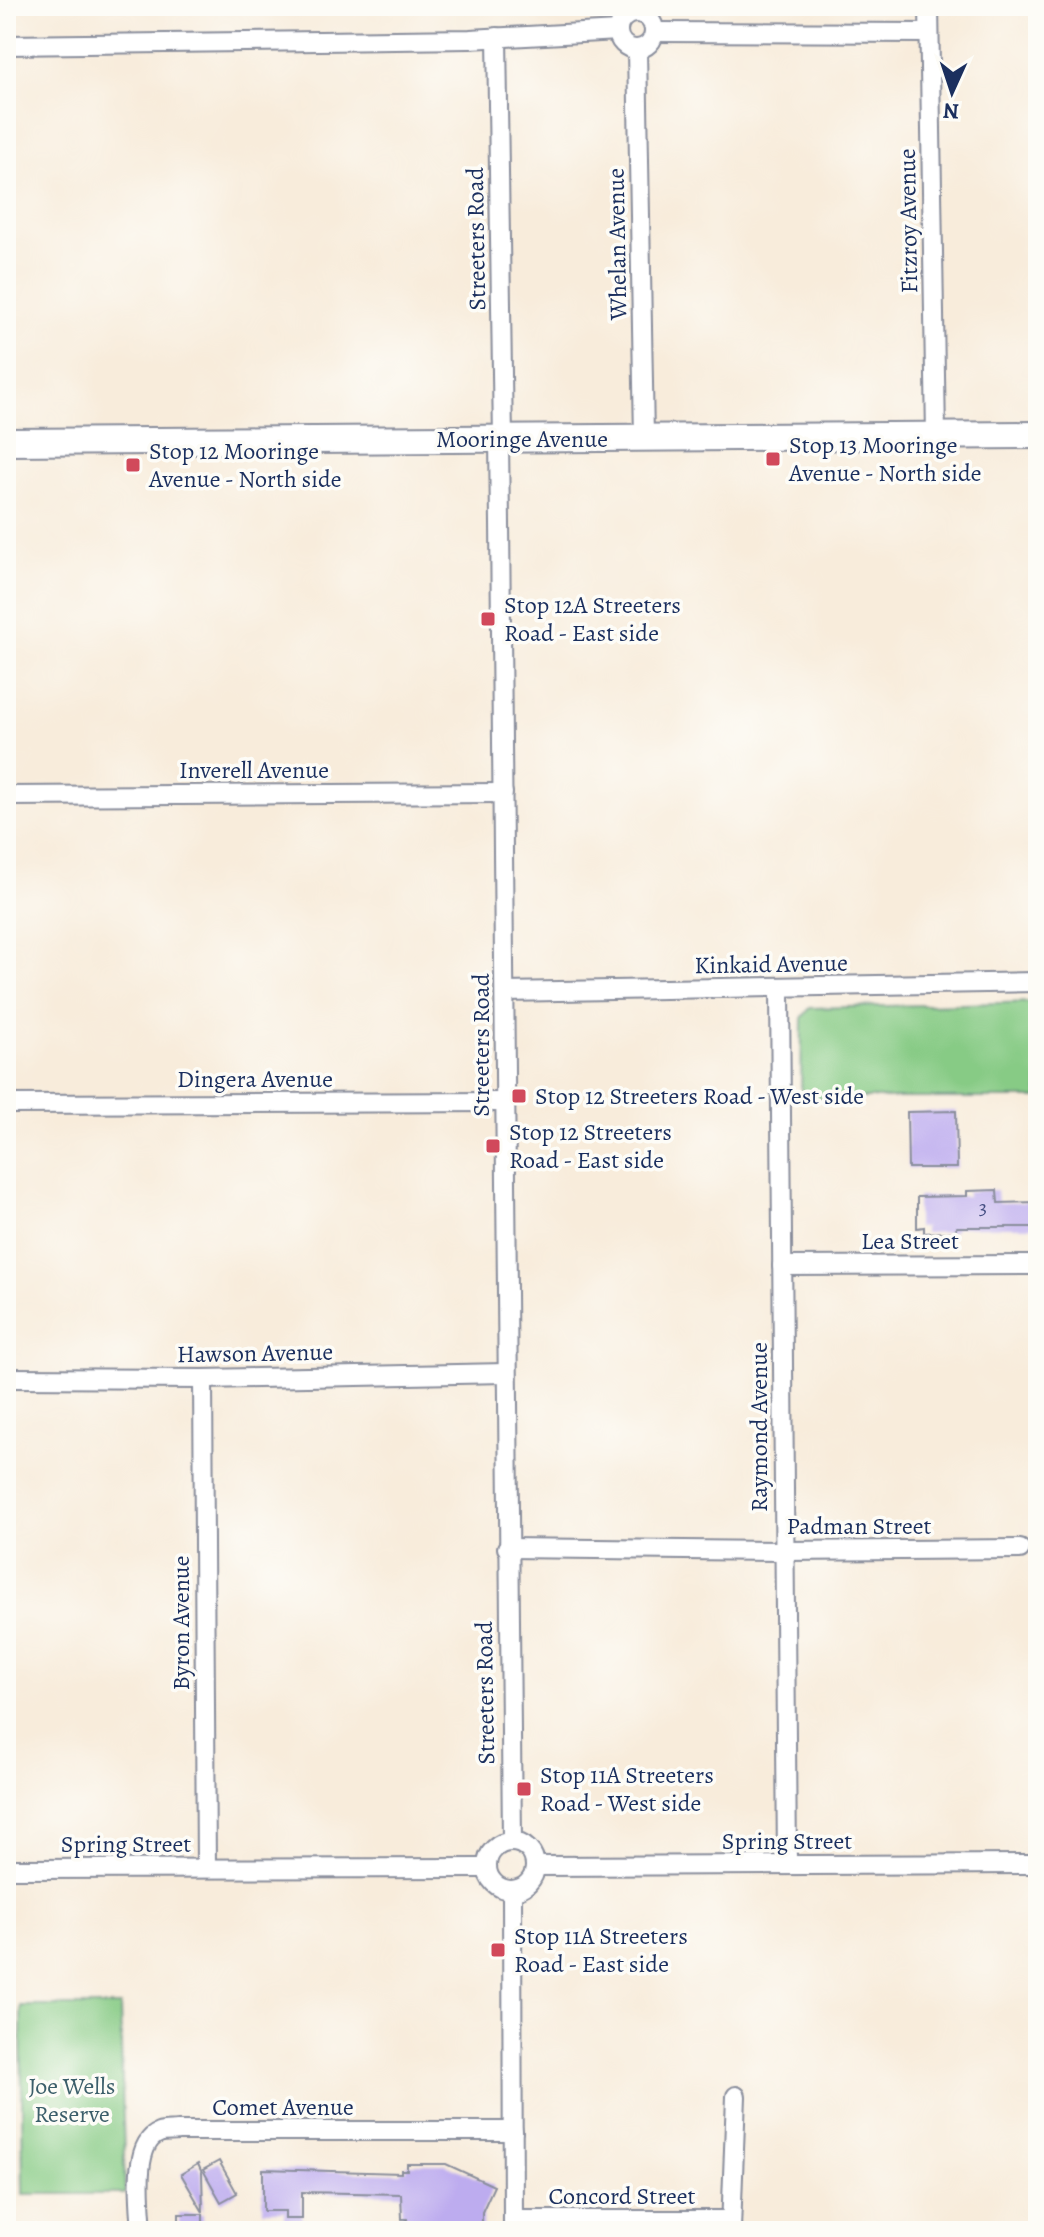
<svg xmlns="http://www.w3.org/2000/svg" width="1044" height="2237" font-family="Alegreya,serif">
<rect width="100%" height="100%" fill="#fdfcf7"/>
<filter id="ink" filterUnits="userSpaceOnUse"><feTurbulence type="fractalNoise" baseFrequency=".0125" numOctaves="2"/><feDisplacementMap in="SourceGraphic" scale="16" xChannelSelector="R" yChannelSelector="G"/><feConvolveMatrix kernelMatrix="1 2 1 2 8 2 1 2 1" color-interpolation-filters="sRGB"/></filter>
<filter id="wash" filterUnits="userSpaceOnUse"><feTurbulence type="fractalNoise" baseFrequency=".006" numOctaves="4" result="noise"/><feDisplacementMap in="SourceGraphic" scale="32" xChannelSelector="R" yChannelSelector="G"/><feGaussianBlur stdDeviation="1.8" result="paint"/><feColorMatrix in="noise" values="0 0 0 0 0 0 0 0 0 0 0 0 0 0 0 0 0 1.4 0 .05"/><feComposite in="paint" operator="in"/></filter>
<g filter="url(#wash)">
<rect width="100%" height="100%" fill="#f8ecdb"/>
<g fill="#87cb85" stroke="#517d72" stroke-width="2">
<path d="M 1038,1002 L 1038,1098 L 801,1098 L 802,1018 L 810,1008 Z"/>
<path d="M 21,2006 L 120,2006 L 125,2194 L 23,2194 Z"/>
</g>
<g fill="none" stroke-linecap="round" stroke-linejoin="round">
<path stroke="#6caadf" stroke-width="5" d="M 1034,2231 L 1038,2218"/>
</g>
<g id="blocks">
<g fill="#bdacef">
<path d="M 956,1111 L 957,1168 L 908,1168 L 907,1112 Z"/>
<path d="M 997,1190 L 998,1203 L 1038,1202 L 1038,1227 L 957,1227 L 953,1232 L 924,1233 L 924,1227 L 917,1228 L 917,1197 L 967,1196 L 967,1191 Z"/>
<path d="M 219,2161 L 237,2193 L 221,2202 L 203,2170 Z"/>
<path d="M 198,2164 L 202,2173 L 203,2212 L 181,2174 Z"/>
<path d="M 407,2164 L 446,2164 L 494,2186 L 482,2212 L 482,2231 L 408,2231 L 407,2219 L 402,2219 L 401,2194 L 302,2192 L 302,2219 L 285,2219 L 285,2211 L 263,2211 L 263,2169 L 401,2173 L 401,2170 L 407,2170 Z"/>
<rect x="179" y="2214" width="24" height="17"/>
</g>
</g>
</g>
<g filter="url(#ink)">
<use href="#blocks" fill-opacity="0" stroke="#8a8e9c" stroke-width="2"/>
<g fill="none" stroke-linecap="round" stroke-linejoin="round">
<g stroke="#8a8e9c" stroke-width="22">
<g id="street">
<path d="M 929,6 L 936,436"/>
<circle cx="636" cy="31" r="18"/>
<path d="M 654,32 L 929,33"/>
<path d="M 497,37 L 503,440"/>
<path d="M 6,45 L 470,39 L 618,31"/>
<path d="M 637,49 L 644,438"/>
<path d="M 499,440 C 505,907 504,1374 512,1842"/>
<path d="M 6,796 L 503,793"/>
<path d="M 780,988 L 787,1865"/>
<path d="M 505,992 L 1038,982"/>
<path d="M 6,1104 L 505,1102"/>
<path d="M 782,1266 L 1038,1265"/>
<path d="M 6,1378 L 203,1379 L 506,1373"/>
<path d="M 203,1379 L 206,1868"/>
<path d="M 507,1548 L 784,1551 L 1020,1549"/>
<circle cx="511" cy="1866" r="24"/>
<path d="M 536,1866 L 1038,1864"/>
<path d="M 6,1869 L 487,1868"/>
<path d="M 512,1891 L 513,2231"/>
<path d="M 513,2220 L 731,2220"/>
<path d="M 731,2229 L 736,2096"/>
<path d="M 142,2231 C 141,2207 131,2144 159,2133 C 164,2131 172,2132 178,2131 L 513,2131"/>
</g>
</g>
<g stroke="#8a8e9c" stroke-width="30">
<path id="secondary" d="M 6,442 L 1038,435"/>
</g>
<use href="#street" stroke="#fff" stroke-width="18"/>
<use href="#secondary" stroke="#fff" stroke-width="26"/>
</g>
</g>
<g fill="#d1495b" stroke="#fdfcf7" stroke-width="3">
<rect x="765" y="451" width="16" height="16" rx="4"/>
<rect x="125" y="457" width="16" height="16" rx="4"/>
<rect x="480" y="611" width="16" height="16" rx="4"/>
<rect x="511" y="1088" width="16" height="16" rx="4"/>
<rect x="485" y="1138" width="16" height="16" rx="4"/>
<rect x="516" y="1781" width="16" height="16" rx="4"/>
<rect x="490" y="1942" width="16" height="16" rx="4"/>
</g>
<g text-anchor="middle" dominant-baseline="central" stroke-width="7" stroke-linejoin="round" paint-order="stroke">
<g font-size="20" fill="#444e82">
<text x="983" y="1207">3</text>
</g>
<g font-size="24" fill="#1b2f5e" stroke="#fdfcf7">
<text transform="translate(908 221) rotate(-91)">Fitzroy Avenue</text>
<text transform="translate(476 239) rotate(-91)">Streeters Road</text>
<text transform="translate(617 244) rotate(-91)">Whelan Avenue</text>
<text x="522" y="439">Mooringe Avenue</text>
<text x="254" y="770">Inverell Avenue</text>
<text transform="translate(771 964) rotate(-1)">Kinkaid Avenue</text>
<text transform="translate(481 1045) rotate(-90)">Streeters Road</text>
<text x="255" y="1079">Dingera Avenue</text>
<text x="910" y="1241">Lea Street</text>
<text transform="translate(255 1353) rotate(-1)">Hawson Avenue</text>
<text transform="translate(759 1427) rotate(-90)">Raymond Avenue</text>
<text x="859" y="1526">Padman Street</text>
<text transform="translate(181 1623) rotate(-90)">Byron Avenue</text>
<text transform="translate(485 1693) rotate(-91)">Streeters Road</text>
<text x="787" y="1841">Spring Street</text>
<text x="126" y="1844">Spring Street</text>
<text x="283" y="2107">Comet Avenue</text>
<text x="622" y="2196">Concord Street</text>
</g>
<g font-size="24" fill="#1b2f5e" stroke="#fdfcf7" text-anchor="start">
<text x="789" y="445">Stop 13 Mooringe<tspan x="789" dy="28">Avenue - North side</tspan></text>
<text x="149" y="451">Stop 12 Mooringe<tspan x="149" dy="28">Avenue - North side</tspan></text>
<text x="504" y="605">Stop 12A Streeters<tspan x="504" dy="28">Road - East side</tspan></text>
<text x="535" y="1096">Stop 12 Streeters Road - West side</text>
<text x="509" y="1132">Stop 12 Streeters<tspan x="509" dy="28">Road - East side</tspan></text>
<text x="540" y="1775">Stop 11A Streeters<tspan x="540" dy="28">Road - West side</tspan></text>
<text x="514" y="1936">Stop 11A Streeters<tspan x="514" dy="28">Road - East side</tspan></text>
</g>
<g font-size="24" fill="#3b5e6a" stroke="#fdfcf7">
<text x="72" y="2086">Joe Wells<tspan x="72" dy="28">Reserve</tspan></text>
</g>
</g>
<rect width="1044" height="2237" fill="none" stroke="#fdfcf7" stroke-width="32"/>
<g transform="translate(952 92) rotate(183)" stroke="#fdfcf7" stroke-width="6" paint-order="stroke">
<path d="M0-6L14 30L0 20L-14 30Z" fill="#1b2f5e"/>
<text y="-12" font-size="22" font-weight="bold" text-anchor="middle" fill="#1b2f5e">N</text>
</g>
</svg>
